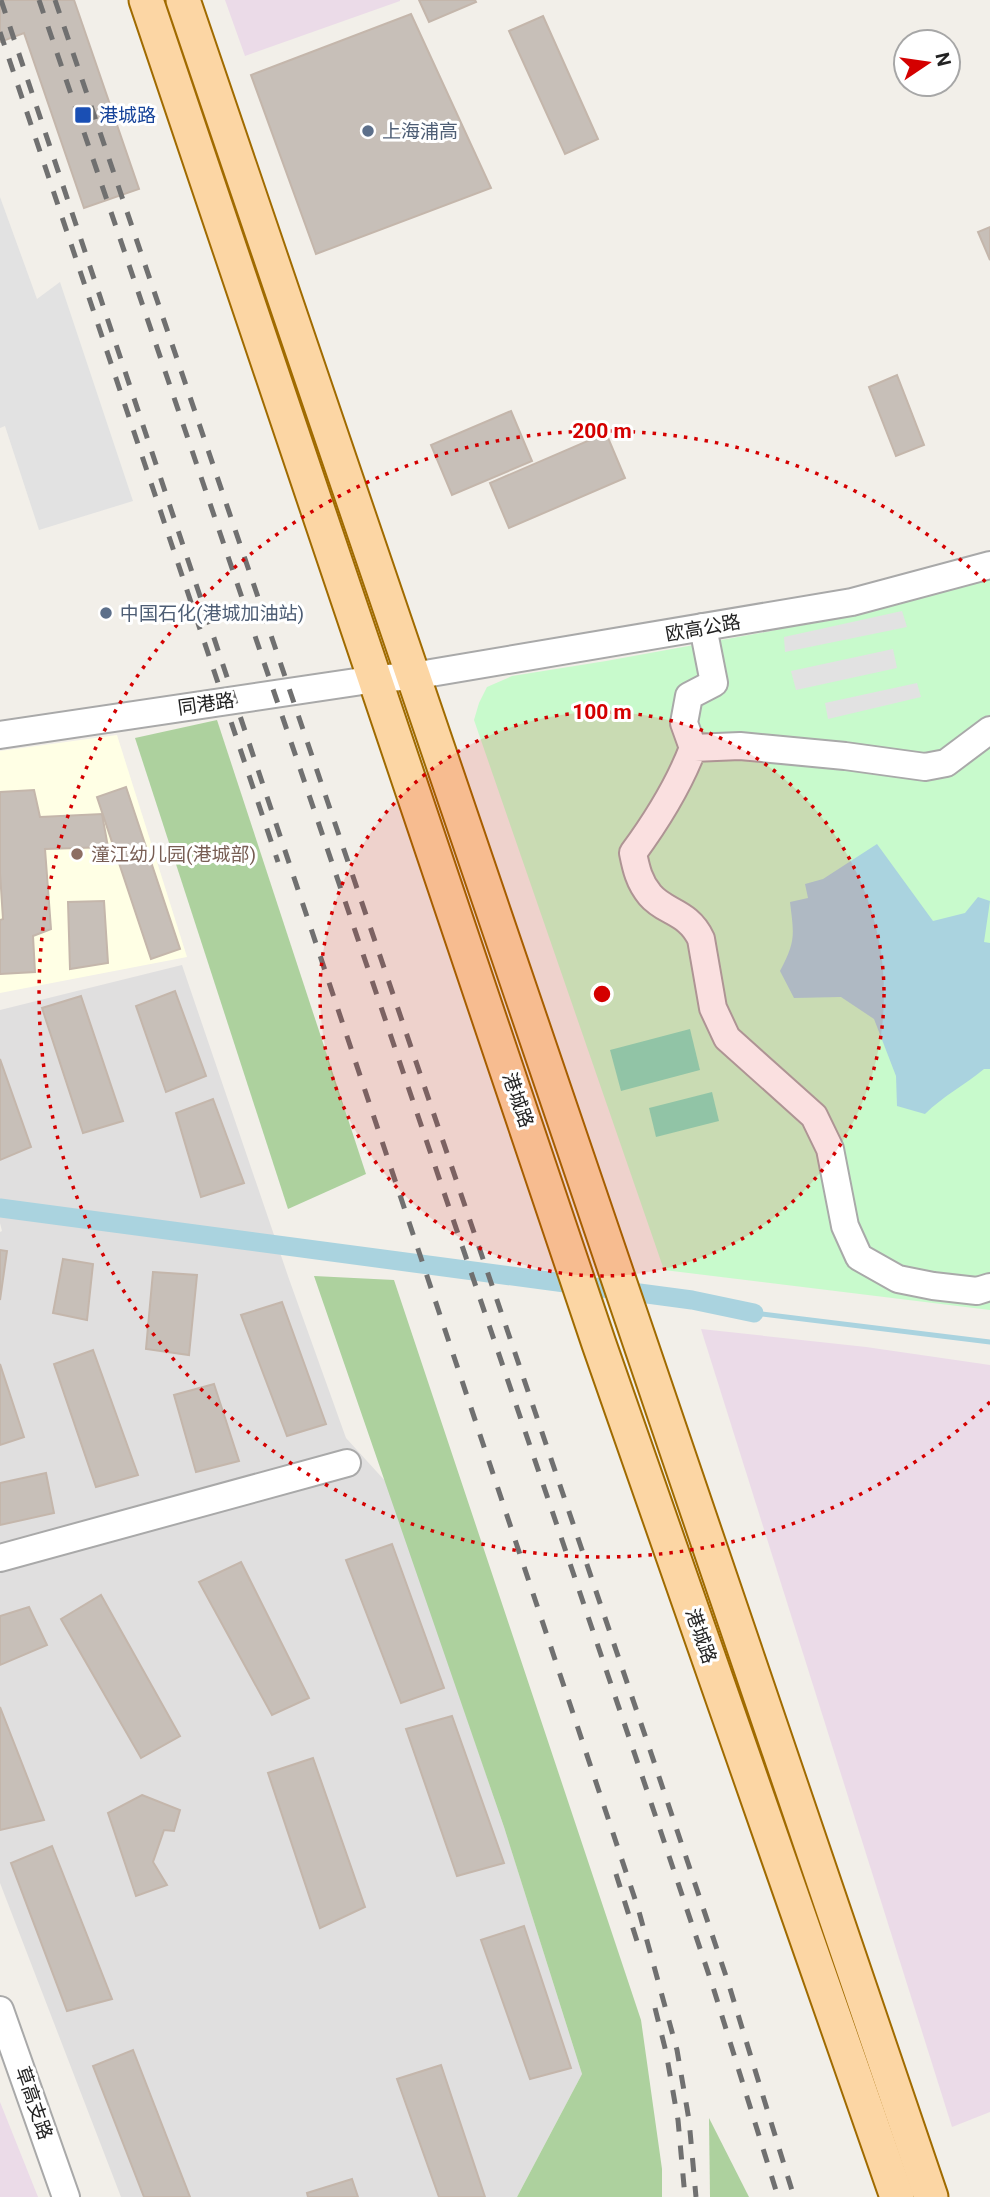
<svg xmlns="http://www.w3.org/2000/svg" width="990" height="2197" font-family="Roboto,'Noto Sans SC',sans-serif">
<rect width="100%" height="100%" fill="#f2efe9"/>
<path fill="#e0dfdf" d="M 182,965 L 289,1279 L 346,1438 L 387,1483 L 506,1833 L 582,2074 L 517,2197 L 121,2197 L 0,1883 L 0,1232 L 2,1231 L 0,1223 L 0,1010 Z"/>
<g fill="#ebdbe8">
<path d="M 225,0 L 400,0 L 400,1 L 245,56 Z"/>
<path d="M 701,1329 L 866,1347 L 990,1365 L 990,2112 L 952,2127 Z"/>
<path d="M 0,2102 L 38,2197 L 0,2197 Z"/>
</g>
<path fill="#ffffe5" d="M 117,735 L 187,957 L 0,993 L 0,751 Z"/>
<g fill="#add19e">
<path d="M 217,720 L 366,1174 L 288,1209 L 135,738 Z"/>
<path d="M 314,1276 L 394,1280 L 641,2020 L 662,2169 L 662,2197 L 517,2197 L 582,2074 L 504,1827 Z"/>
<path d="M 709,2118 L 749,2197 L 710,2197 Z"/>
</g>
<path fill="#c8facc" d="M 990,578 L 990,1310 L 664,1270 L 474,720 L 479,703 L 487,687 L 512,676 L 606,661 L 771,631 Z"/>
<g fill="#88e0be">
<path d="M 690,1029 L 700,1070 L 621,1091 L 610,1050 Z"/>
<path d="M 712,1092 L 719,1121 L 656,1137 L 649,1108 Z"/>
</g>
<g fill="#e2e2e2">
<path d="M 0,197 L 37,299 L 60,282 L 133,501 L 39,530 L 5,426 L 0,428 Z"/>
<path d="M 902,611 L 907,627 L 785,652 L 784,637 Z"/>
<path d="M 893,649 L 897,668 L 796,690 L 791,671 Z"/>
<path d="M 917,683 L 921,697 L 828,719 L 825,703 Z"/>
</g>
<path fill="#aad3df" d="M 877,844 L 933,921 L 965,913 L 978,897 L 990,901 L 984,942 L 990,943 L 990,1069 L 984,1069 C 965,1085 943,1096 925,1114 L 897,1106 L 896,1076 L 874,1019 L 841,997 L 794,998 L 780,971 C 796,941 794,935 790,902 L 808,898 L 805,884 L 823,879 Z"/>
<g fill="none" stroke-linecap="round" stroke-linejoin="round">
<path stroke="#aad3df" stroke-width="5" d="M 754,1313 L 990,1342"/>
<path stroke="#aad3df" stroke-width="19" d="M 0,1208 L 692,1300 L 754,1313"/>
</g>
<g fill="#c7bfb8" stroke="#c4b6ab" stroke-width="2">
<path d="M 0,0 L 74,0 L 139,189 L 84,208 L 24,33 L 0,42 Z"/>
<path d="M 419,0 L 475,0 L 476,2 L 429,22 Z"/>
<path d="M 411,14 L 491,188 L 316,254 L 251,75 Z"/>
<path d="M 543,16 L 598,139 L 565,154 L 509,31 Z"/>
<path d="M 990,227 L 990,260 L 978,232 Z"/>
<path d="M 897,375 L 924,445 L 896,456 L 869,387 Z"/>
<path d="M 511,411 L 532,461 L 452,495 L 431,445 Z"/>
<path d="M 606,433 L 625,478 L 509,528 L 490,483 Z"/>
<path d="M 126,787 L 180,949 L 151,959 L 97,797 Z"/>
<path d="M 34,790 L 40,817 L 102,814 L 108,847 L 45,849 L 51,929 L 33,936 L 35,972 L 0,974 L 0,920 L 3,919 L 0,873 L 0,792 Z"/>
<path d="M 104,901 L 108,963 L 70,969 L 68,902 Z"/>
<path d="M 175,991 L 206,1076 L 166,1092 L 136,1006 Z"/>
<path d="M 81,996 L 123,1121 L 83,1133 L 42,1008 Z"/>
<path d="M 0,1059 L 31,1147 L 0,1160 Z"/>
<path d="M 213,1099 L 244,1183 L 201,1197 L 176,1113 Z"/>
<path d="M 0,1250 L 7,1251 L 0,1300 Z"/>
<path d="M 63,1259 L 93,1264 L 87,1320 L 53,1313 Z"/>
<path d="M 153,1272 L 197,1275 L 189,1355 L 146,1349 Z"/>
<path d="M 282,1302 L 326,1424 L 287,1436 L 241,1315 Z"/>
<path d="M 93,1350 L 138,1475 L 96,1487 L 54,1364 Z"/>
<path d="M 0,1364 L 24,1437 L 0,1445 Z"/>
<path d="M 214,1384 L 239,1461 L 196,1472 L 174,1395 Z"/>
<path d="M 46,1473 L 54,1513 L 0,1525 L 0,1483 Z"/>
<path d="M 392,1544 L 444,1688 L 401,1703 L 346,1560 Z"/>
<path d="M 241,1562 L 309,1698 L 272,1715 L 199,1582 Z"/>
<path d="M 101,1595 L 180,1736 L 141,1758 L 61,1619 Z"/>
<path d="M 29,1607 L 47,1645 L 0,1665 L 0,1616 Z"/>
<path d="M 0,1707 L 44,1820 L 0,1830 Z"/>
<path d="M 452,1716 L 504,1863 L 457,1876 L 406,1729 Z"/>
<path d="M 313,1758 L 365,1907 L 320,1928 L 268,1773 Z"/>
<path d="M 142,1795 L 180,1810 L 174,1831 L 164,1830 L 153,1862 L 167,1885 L 136,1896 L 108,1813 Z"/>
<path d="M 52,1846 L 112,1999 L 67,2011 L 11,1863 Z"/>
<path d="M 524,1926 L 571,2068 L 530,2079 L 481,1940 Z"/>
<path d="M 133,2050 L 190,2197 L 144,2197 L 93,2066 Z"/>
<path d="M 441,2065 L 485,2197 L 439,2197 L 397,2079 Z"/>
<path d="M 352,2179 L 358,2197 L 308,2197 L 307,2193 Z"/>
</g>
<g fill="none" stroke-linecap="round" stroke-linejoin="round">
<g stroke="#a9a9a9" stroke-width="30">
<g id="minor">
<path d="M 990,730 L 946,763 L 925,767 L 845,756 L 740,746 L 693,748 C 678,787 658,819 633,853 C 636,868 639,882 650,895 C 665,913 688,911 701,939 L 713,1008 L 727,1038 L 814,1116 L 830,1149 L 845,1226 L 859,1257 L 898,1279 L 933,1286 L 977,1291 L 990,1287"/>
<path d="M 0,735 L 376,679 L 413,676 L 852,602 L 990,565"/>
<path d="M 693,748 L 684,723 L 689,696 L 714,683 L 703,627"/>
<path d="M 0,1558 L 347,1463"/>
<path d="M 0,2010 L 66,2197"/>
</g>
</g>
<g stroke="#a06b00" stroke-width="37">
<g id="major">
<path d="M 146,0 L 599,1344 L 897,2197"/>
<path d="M 183,0 L 931,2197"/>
</g>
</g>
<use href="#minor" stroke="#fff" stroke-width="26"/>
<use href="#major" stroke="#fcd6a4" stroke-width="33"/>
<g stroke="#707070" stroke-width="5" stroke-dasharray="14 14" stroke-linecap="butt">
<path d="M 1,0 L 638,1908 L 677,2050 L 689,2120 L 696,2197"/>
<path d="M 39,0 L 635,1755 L 713,1987 L 778,2197"/>
<path d="M 55,0 L 650,1750 L 728,1982 L 794,2197"/>
<path d="M 0,32 L 278,862"/>
<path d="M 616,1874 L 641,1954"/>
<path d="M 655,2008 L 666,2052 L 678,2120 L 685,2197"/>
</g>
</g>
<circle cx="602" cy="994" r="282" fill="#d40000" fill-opacity=".12"/>
<g fill="none" stroke="#d40000" stroke-width="3.5" stroke-dasharray="3.5 7">
<circle cx="602" cy="994" r="282"/>
<path d="M990 1402A563 563 0 1 1 990 586"/>
</g>
<rect fill="#1a4fb4" stroke="#fff" stroke-width="2.5" x="74" y="106" width="18" height="18" rx="3.5"/>
<g fill="#5c6f8a" stroke="#fff" stroke-width="2.5">
<circle cx="368" cy="131" r="7"/>
<circle cx="106" cy="613" r="7"/>
</g>
<circle fill="#8d6e63" stroke="#fff" stroke-width="2.5" cx="77" cy="854" r="7"/>
<g text-anchor="middle" dominant-baseline="central" stroke-width="6" stroke-linejoin="round" paint-order="stroke">
<g font-size="19" fill="#164399" stroke="#fff" text-anchor="start">
<text x="99" y="115">港城路</text>
</g>
<g font-size="19" fill="#4e5e75" stroke="#fff" text-anchor="start">
<text x="382" y="131">上海浦高</text>
<text x="120" y="613">中国石化(港城加油站)</text>
</g>
<g font-size="19" fill="#222" stroke="#fff">
<text transform="translate(703 628) rotate(-10)">欧高公路</text>
<text transform="translate(206 704) rotate(-8)">同港路</text>
<text transform="translate(518 1100) rotate(71)">港城路</text>
<text transform="translate(701 1636) rotate(71)">港城路</text>
<text transform="translate(34 2103) rotate(71)">草高支路</text>
</g>
<g font-size="19" fill="#785e54" stroke="#fff" text-anchor="start">
<text x="91" y="854">潼江幼儿园(港城部)</text>
</g>
</g>
<circle cx="602" cy="994" r="10" fill="#d40000" stroke="#fff" stroke-width="3.5"/>
<g font-size="21" text-anchor="middle" font-weight="bold" fill="#d40000" stroke="#fff" stroke-width="6" stroke-linejoin="round" paint-order="stroke">
<text x="602" y="438">200 m</text>
<text x="602" y="719">100 m</text>
</g>
<g transform="translate(927 63) rotate(77)"><circle r="33" fill="#ffffff" stroke="#a7a7a7" stroke-width="2"/>
<path d="M0-5L12 26L0 18L-12 26Z" fill="#d40000"/>
<text y="-10" font-size="19" font-weight="bold" text-anchor="middle" fill="#222222">N</text>
</g>
</svg>
